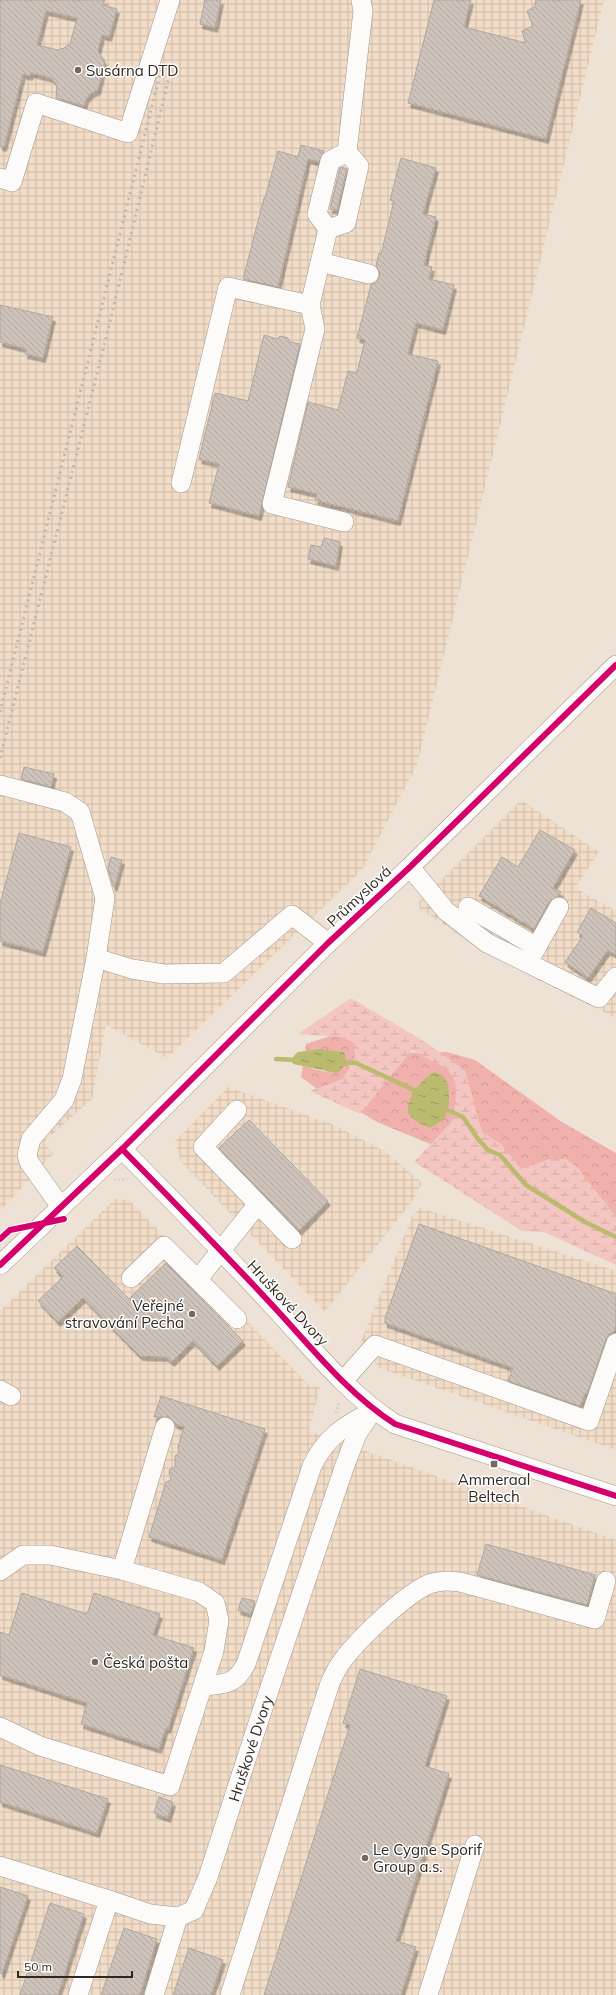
<svg xmlns="http://www.w3.org/2000/svg" width="616" height="1995" font-family="Mulish,sans-serif">
<defs>
<pattern id="industrial-grid" width="8" height="8" patternUnits="userSpaceOnUse"><rect width="8" height="8" fill="#f1dcc7"/><path d="M0 4h8M4 0v8" fill="none" stroke="#cfbdab"/></pattern>
<pattern id="forest-crowns" width="20" height="18" patternUnits="userSpaceOnUse"><rect width="20" height="18" fill="#f0b1ad"/><path d="M2 6a3 3 0 1 1 6 0M12 15a3 3 0 1 1 6 0" fill="none" stroke="#ce9895"/></pattern>
<pattern id="wetland-marsh" width="20" height="14" patternUnits="userSpaceOnUse"><rect width="20" height="14" fill="#f4c6c1"/><path d="M1 5h8M5 5V1M11 12h8M15 12V8" fill="none" stroke="#d2aaa6"/></pattern>
<pattern id="water-ripples" width="26" height="14" patternUnits="userSpaceOnUse"><rect width="26" height="14" fill="#babb6e"/><path d="M2 4q2-2 4 0t4 0M15 11q2-2 4 0t4 0" fill="none" stroke="#98985a"/></pattern>
<pattern id="building-back-hatch" width="6" height="6" patternUnits="userSpaceOnUse"><rect width="6" height="6" fill="#cec3bb"/><path d="M-1 5l2 2M0 0l6 6M5-1l2 2" fill="none" stroke="#b1a8a0"/></pattern>
<filter id="shadow"><feDropShadow dx="2.5" dy="4.5" stdDeviation="0" flood-color="#0004"/></filter>
</defs>
<rect width="100%" height="100%" fill="#eee2d6"/>
<g fill="url(#industrial-grid)">
<path d="M 0,0 L 604,0 L 417,765 L 362,870 L 167,1058 L 106,1025 L 92,1099 L 44,1142 L 53,1154 L 0,1211 Z"/>
<path d="M 521,800 L 599,852 L 575,888 L 616,911 L 616,1018 L 540,981 L 479,948 L 420,909 L 419,902 Z"/>
<path d="M 228,1087 L 334,1125 L 386,1152 L 422,1183 L 413,1200 L 325,1312 L 181,1162 L 175,1141 Z"/>
<path d="M 115,1199 L 129,1200 L 310,1386 L 320,1387 L 309,1431 L 616,1540 L 616,1995 L 0,1995 L 0,1311 Z"/>
<path d="M 421,1208 L 616,1271 L 616,1450 L 379,1368 L 360,1343 L 413,1215 Z"/>
</g>
<path fill="url(#forest-crowns)" d="M 336,1034 L 403,1053 L 447,1052 L 475,1060 L 562,1122 L 616,1153 L 616,1260 L 430,1144 L 377,1122 L 342,1101 L 325,1095 L 301,1077 L 303,1066 L 326,1072 L 319,1049 L 305,1051 L 306,1044 Z"/>
<path fill="url(#wetland-marsh)" d="M 351,998 L 422,1040 L 465,1070 L 482,1132 L 501,1144 L 521,1169 L 550,1159 L 566,1159 L 578,1168 L 616,1217 L 616,1265 L 544,1232 L 522,1231 L 416,1163 L 415,1161 L 453,1120 L 456,1095 L 455,1080 L 447,1069 L 412,1050 L 360,1114 L 310,1091 L 343,1079 L 355,1055 L 353,1042 L 341,1037 L 298,1034 Z"/>
<g fill="url(#water-ripples)">
<path d="M 319,1049 L 344,1052 C 348,1060 344,1069 337,1073 L 293,1064 L 291,1059 L 298,1052 Z"/>
<path d="M 435,1072 C 439,1074 443,1075 445,1079 C 451,1087 450,1109 445,1117 C 441,1122 435,1126 429,1128 C 424,1125 414,1121 410,1116 C 401,1102 423,1077 435,1072 Z"/>
</g>
<g fill="none" stroke-linecap="round" stroke-linejoin="round">
<g stroke="#babb6e" stroke-width="4.5">
<path d="M 276,1059 L 297,1060"/>
<path d="M 340,1062 L 356,1063 L 420,1093"/>
<path d="M 443,1108 L 463,1117 L 478,1139 L 488,1150 L 500,1155 L 526,1185 L 585,1222 L 616,1237"/>
</g>
</g>
<g fill="url(#building-back-hatch)" stroke="#b0a69e" fill-rule="evenodd" filter="url(#shadow)">
<path d="M 0,0 L 105,0 L 103,5 L 117,9 L 109,37 L 102,35 L 98,51 L 105,62 L 98,90 L 90,94 L 86,99 L 84,106 L 56,98 L 57,85 L 51,78 L 31,73 L 30,76 L 23,74 L 4,147 L 0,146 ZM 46,11 L 77,18 L 70,44 L 64,48 L 58,50 L 37,45 Z"/>
<path d="M 205,0 L 221,0 L 215,28 L 200,24 Z"/>
<path d="M 434,0 L 471,0 L 464,27 L 526,43 L 522,31 L 533,26 L 527,11 L 534,7 L 536,0 L 581,0 L 546,139 L 408,103 Z"/>
<path d="M 301,145 L 324,151 L 319,162 L 308,159 L 278,287 L 243,279 L 264,198 L 265,198 L 278,151 L 298,157 Z"/>
<path d="M 401,158 L 436,168 L 423,214 L 436,217 L 424,265 L 432,267 L 429,279 L 454,285 L 443,330 L 416,323 L 408,354 L 438,361 L 398,521 L 315,500 L 317,494 L 288,487 L 308,402 L 338,410 L 348,371 L 357,373 L 365,340 L 357,338 L 371,285 L 377,282 L 380,276 L 379,271 L 376,266 L 379,253 L 381,254 L 394,201 L 390,200 Z"/>
<path d="M 342,167 L 347,169 L 337,210 L 330,209 L 340,168 Z"/>
<path d="M 0,305 L 53,317 L 43,358 L 25,354 L 26,349 L 0,342 Z"/>
<path d="M 264,335 L 277,339 L 280,336 L 288,338 L 290,342 L 300,344 L 259,516 L 209,503 L 219,464 L 199,459 L 215,393 L 248,401 Z"/>
<path d="M 324,538 L 340,542 L 336,566 L 308,559 L 311,545 L 321,547 Z"/>
<path d="M 24,767 L 54,774 L 51,787 L 21,779 Z"/>
<path d="M 540,830 L 575,850 L 553,888 L 561,892 L 558,896 L 549,902 L 534,929 L 479,896 L 502,857 L 518,867 Z"/>
<path d="M 19,833 L 71,847 L 43,952 L 0,941 L 0,904 Z"/>
<path d="M 111,857 L 122,860 L 115,886 L 113,886 L 108,869 Z"/>
<path d="M 591,908 L 616,923 L 616,955 L 608,950 L 588,978 L 565,962 L 583,936 L 577,932 Z"/>
<path d="M 249,1120 L 328,1201 L 299,1231 L 219,1148 Z"/>
<path d="M 419,1224 L 616,1294 L 616,1326 L 614,1332 L 609,1334 L 606,1339 L 587,1394 L 585,1393 L 580,1406 L 508,1381 L 513,1368 L 385,1323 L 385,1318 Z"/>
<path d="M 77,1246 L 129,1299 L 166,1263 L 243,1341 L 217,1366 L 193,1341 L 172,1362 L 166,1357 L 140,1356 L 83,1298 L 58,1322 L 38,1301 L 63,1277 L 54,1268 Z"/>
<path d="M 161,1396 L 265,1429 L 222,1560 L 149,1537 L 166,1482 L 171,1480 L 169,1473 L 170,1469 L 175,1467 L 175,1456 L 179,1453 L 178,1447 L 184,1427 L 175,1424 L 169,1417 L 154,1417 Z"/>
<path d="M 486,1544 L 595,1575 L 587,1605 L 477,1575 Z"/>
<path d="M 22,1593 L 87,1614 L 94,1593 L 160,1614 L 153,1635 L 194,1648 L 168,1729 L 166,1728 L 159,1749 L 81,1724 L 87,1703 L 0,1675 L 0,1632 L 9,1635 Z"/>
<path d="M 242,1598 L 255,1601 L 251,1614 L 238,1610 Z"/>
<path d="M 360,1669 L 447,1696 L 425,1766 L 449,1774 L 396,1941 L 416,1947 L 401,1995 L 264,1995 L 350,1725 L 343,1723 Z"/>
<path d="M 0,1765 L 108,1799 L 97,1833 L 0,1802 Z"/>
<path d="M 159,1797 L 173,1802 L 168,1818 L 154,1813 Z"/>
<path d="M 0,1887 L 28,1896 L 2,1974 L 0,1973 Z"/>
<path d="M 50,1903 L 84,1914 L 58,1995 L 20,1995 Z"/>
<path d="M 124,1928 L 157,1939 L 140,1995 L 101,1995 Z"/>
<path d="M 189,1948 L 223,1960 L 211,1995 L 173,1995 Z"/>
</g>
<g fill="none" stroke-linecap="round" stroke-linejoin="round">
<g stroke="#a0978e" stroke-width="20">
<g id="minor">
<path d="M 0,178 L 12,182 L 36,103 L 128,133 L 170,0"/>
<path d="M 328,229 L 346,223 L 359,166 L 347,152 L 363,11 L 361,0"/>
<path d="M 320,262 L 369,274"/>
<path d="M 181,483 L 228,287 L 310,305"/>
<path d="M 344,522 L 272,504 L 315,329 L 310,305 L 328,229 L 317,214 L 330,161 L 347,152"/>
<path d="M 0,785 L 65,802 L 80,812 L 105,898 L 96,958 L 72,1079 L 64,1100 L 31,1139 L 27,1155 L 29,1162 L 61,1207"/>
<path d="M 410,867 L 446,911 L 487,943 L 599,998 L 616,977"/>
<path d="M 468,907 L 537,947"/>
<path d="M 531,957 L 559,907"/>
<path d="M 96,958 L 132,969 L 164,974 L 224,973 L 292,915 L 328,943"/>
<path d="M 237,1110 L 203,1147 L 292,1239"/>
<path d="M 122,1149 C 173,1201 224,1253 274,1307 C 312,1348 348,1394 395,1424 L 616,1496"/>
<path d="M 0,1265 L 122,1149 L 328,943 L 410,867 L 616,665"/>
<path d="M 131,1278 L 164,1246 L 237,1319"/>
<path d="M 198,1279 L 258,1204"/>
<path d="M 343,1381 L 375,1345 L 589,1421 L 616,1343"/>
<path d="M 0,1390 L 11,1396"/>
<path d="M 122,1570 L 165,1427"/>
<path d="M 0,1571 L 23,1555 L 50,1555 L 122,1570 L 199,1592 L 215,1603 L 219,1620 L 214,1651 L 170,1786 L 40,1746 L 0,1727"/>
<path d="M 203,1686 C 225,1684 235,1685 246,1664 L 312,1466 C 326,1437 343,1427 370,1412"/>
<path d="M 0,1866 L 109,1900"/>
<path id="s1" d="M 78,1995 L 109,1900 L 150,1914 L 178,1917 L 194,1910 L 208,1877 L 260,1717 L 345,1465 L 357,1434 L 373,1410"/>
<path d="M 154,1995 L 178,1917"/>
<path d="M 230,1995 L 330,1683 C 333,1677 336,1670 340,1664 C 356,1641 404,1595 429,1584 C 440,1580 449,1581 460,1582 L 595,1619 L 606,1581"/>
<path d="M 428,1995 L 475,1845"/>
</g>
</g>
<g stroke="#d4d1ce" stroke-width="2.5" stroke-dasharray="2 2" stroke-linecap="butt">
<path d="M 114,1180 L 127,1179"/>
<path d="M 336,1413 L 339,1402"/>
</g>
<use href="#minor" stroke="#fcfbf9" stroke-width="19"/>
<g stroke="#bbb8b6" stroke-width="3" stroke-dasharray="2 4" stroke-linecap="butt">
<path d="M 0,712 L 162,66"/>
<path d="M 0,758 L 107,334 L 171,69"/>
</g>
<g stroke="#fff" stroke-width="8">
<g id="cycleway">
<path d="M 122,1149 C 173,1201 224,1253 274,1307 C 312,1348 348,1394 395,1424 L 616,1496"/>
<path d="M 0,1239 L 10,1230 L 64,1219"/>
<path d="M 0,1265 L 122,1149 L 328,943 L 410,867 L 616,665"/>
</g>
</g>
<use href="#cycleway" stroke="#d6006c" stroke-width="6"/>
</g>
<g fill="#726960" stroke="#fff" stroke-width="1.5">
<circle cx="78" cy="70" r="4"/>
<circle cx="192" cy="1314" r="4"/>
<rect x="490" y="1460" width="8" height="8" rx="2"/>
<circle cx="95" cy="1662" r="4"/>
<circle cx="365" cy="1858" r="4"/>
</g>
<g text-anchor="middle" dominant-baseline="central" stroke-width="3" stroke-linejoin="round" paint-order="stroke">
<g font-size="15" fill="#302820" stroke="#fff" text-anchor="start">
<text x="86" y="70">Susárna DTD</text>
<text x="184" y="1305" text-anchor="end">Veřejné<tspan x="184" dy="17">stravování Pecha</tspan></text>
<text x="494" y="1479" text-anchor="middle">Ammeraal<tspan x="494" dy="17">Beltech</tspan></text>
<text x="103" y="1662">Česká pošta</text>
<text x="373" y="1849">Le Cygne Sporif<tspan x="373" dy="17">Group a.s.</tspan></text>
</g>
<g font-size="15" fill="#302820" stroke="#fff">
<text transform="translate(359 896) rotate(-43)">Průmyslová</text>
<text transform="translate(288 1303) rotate(47)">Hruškové Dvory</text>
<text stroke="none"><textPath href="#s1" startOffset="360">Hruškové Dvory</textPath></text>
</g>
</g>
<path d="M18 1971v6h114v-6" fill="none" stroke="#302820" stroke-width="2"/>
<text x="24" y="1971" font-size="12" fill="#302820" stroke="#ffffff" stroke-width="3" paint-order="stroke">50 m</text>
</svg>
